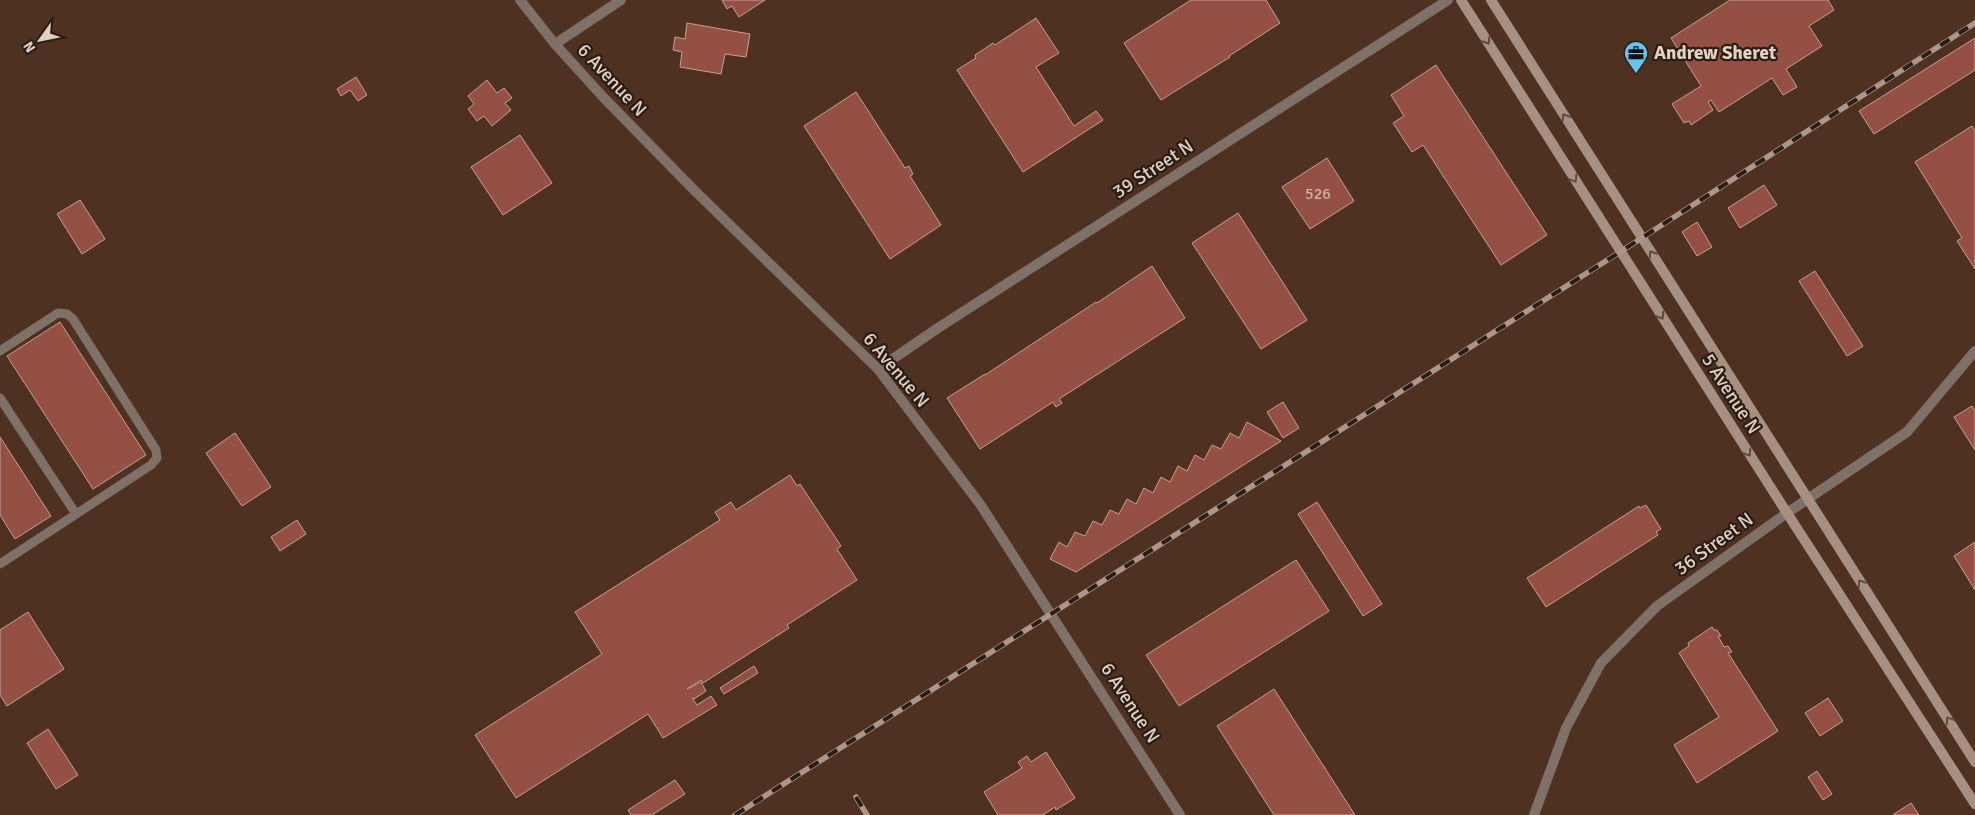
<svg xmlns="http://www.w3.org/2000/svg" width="1975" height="815" font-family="Signika,sans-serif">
<rect width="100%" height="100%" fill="#4e3120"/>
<g fill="#955045" stroke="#c99f97">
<path d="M 722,0 L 765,0 L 739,17 L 732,6 L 727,9 Z"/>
<path d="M 1191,0 L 1266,0 L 1280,23 L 1229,56 L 1230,57 L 1161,100 L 1124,43 Z"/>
<path d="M 1730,0 L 1828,0 L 1834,10 L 1809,26 L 1822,46 L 1786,69 L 1797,87 L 1783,95 L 1772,78 L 1719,112 L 1711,100 L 1708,102 L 1713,110 L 1691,125 L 1689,121 L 1684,123 L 1672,104 L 1701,86 L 1671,38 Z"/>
<path d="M 1036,18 L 1059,53 L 1036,67 L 1074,126 L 1096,111 L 1103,120 L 1023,172 L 957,70 L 976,58 L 975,55 L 993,43 L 995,45 Z"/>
<path d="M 687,23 L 750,34 L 746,57 L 725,54 L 721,74 L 680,67 L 682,52 L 673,50 L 675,37 L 685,39 Z"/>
<path d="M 1975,38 L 1975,70 L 1874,134 L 1859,111 Z"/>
<path d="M 1436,65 L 1547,235 L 1501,265 L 1423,145 L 1412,152 L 1393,123 L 1404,116 L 1391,95 Z"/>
<path d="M 356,77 L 367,95 L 358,101 L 350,90 L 341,96 L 337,89 Z"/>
<path d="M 487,80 L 497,93 L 504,88 L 512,98 L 505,103 L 511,110 L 492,126 L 484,116 L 477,121 L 468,109 L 474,104 L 468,96 Z"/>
<path d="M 856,92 L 905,168 L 909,166 L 913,174 L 910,176 L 941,225 L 890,259 L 804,126 Z"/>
<path d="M 1972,126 L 1975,131 L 1975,269 L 1957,241 L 1962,238 L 1915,162 Z"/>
<path d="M 520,135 L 552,183 L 503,215 L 471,167 Z"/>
<path d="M 1327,158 L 1354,201 L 1310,229 L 1282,187 Z"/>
<path d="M 1764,185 L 1777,205 L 1740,228 L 1728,208 Z"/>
<path d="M 80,200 L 105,239 L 82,254 L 57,214 Z"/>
<path d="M 1238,213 L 1307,320 L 1261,349 L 1192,243 Z"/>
<path d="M 1697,222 L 1712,247 L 1697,256 L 1682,232 Z"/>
<path d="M 1152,266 L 1185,318 L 1059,399 L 1062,403 L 1056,407 L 1053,402 L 980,449 L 947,398 L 985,374 L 985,375 L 1096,302 L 1097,303 Z"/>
<path d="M 1815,271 L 1863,346 L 1847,356 L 1799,281 Z"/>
<path d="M 60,322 L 146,455 L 93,489 L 7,356 Z"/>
<path d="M 1283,402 L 1299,428 L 1283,438 L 1267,412 Z"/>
<path d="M 1972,406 L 1975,411 L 1975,450 L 1954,417 Z"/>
<path d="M 1247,422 L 1281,441 L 1076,572 L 1050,559 L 1059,542 L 1067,547 L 1075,532 L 1085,536 L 1093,521 L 1102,525 L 1110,510 L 1119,514 L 1127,499 L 1136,504 L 1144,488 L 1153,493 L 1161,477 L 1170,482 L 1178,466 L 1187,471 L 1195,455 L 1204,460 L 1212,445 L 1221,449 L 1230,433 L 1239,438 Z"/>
<path d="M 235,433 L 271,487 L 242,506 L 206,453 Z"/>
<path d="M 0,437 L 51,516 L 15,539 L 0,515 Z"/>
<path d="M 790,475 L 797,486 L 800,484 L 841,546 L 837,549 L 857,580 L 787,625 L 789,628 L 703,683 L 701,680 L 687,689 L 701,682 L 706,691 L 694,699 L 692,698 L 697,705 L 711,696 L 717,705 L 663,738 L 648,714 L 516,798 L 475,735 L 602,654 L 575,612 L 720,520 L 715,512 L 731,502 L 736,510 Z"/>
<path d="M 1317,502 L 1382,604 L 1363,616 L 1298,514 Z"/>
<path d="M 1646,505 L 1661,529 L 1656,532 L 1658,535 L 1546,607 L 1527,578 L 1639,506 L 1640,508 Z"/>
<path d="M 297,520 L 306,534 L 280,551 L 271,537 Z"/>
<path d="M 1975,542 L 1975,590 L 1954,556 Z"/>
<path d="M 1296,560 L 1329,611 L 1179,706 L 1146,655 Z"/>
<path d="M 28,612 L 64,669 L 7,706 L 0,695 L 0,630 Z"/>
<path d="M 1712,627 L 1714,630 L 1717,630 L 1721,636 L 1718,636 L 1724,647 L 1728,646 L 1732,652 L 1728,653 L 1778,731 L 1697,783 L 1674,745 L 1719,717 L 1679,653 L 1689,646 L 1688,643 Z"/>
<path d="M 754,666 L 758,673 L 724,694 L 720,688 Z"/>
<path d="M 1274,689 L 1355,815 L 1274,815 L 1217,726 Z"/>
<path d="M 1828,698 L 1843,721 L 1820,736 L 1805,713 Z"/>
<path d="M 48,729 L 78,775 L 56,789 L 27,743 Z"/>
<path d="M 1046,752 L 1075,798 L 1056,810 L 1055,807 L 1043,815 L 998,815 L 984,792 L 1022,768 L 1018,762 L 1027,756 L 1031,762 Z"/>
<path d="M 1817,771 L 1832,794 L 1823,800 L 1808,777 Z"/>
<path d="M 675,780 L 685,794 L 652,815 L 631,815 L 628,810 Z"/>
<path d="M 1911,803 L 1919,815 L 1894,815 L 1894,814 Z"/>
</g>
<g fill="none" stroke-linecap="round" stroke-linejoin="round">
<g stroke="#807168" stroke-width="9">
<path d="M 0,351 L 58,313 L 67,314 L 73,319 L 156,450 L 157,458 L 151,465 L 0,564"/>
<path d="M 0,398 L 76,514"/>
</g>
<g stroke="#807168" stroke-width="10">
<path d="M 520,0 L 555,44 L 603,97 L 695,191 L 878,369 L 980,504 L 1180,815"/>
<path d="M 555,44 L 621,0"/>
<path d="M 878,369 L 938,328 L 1448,0"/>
</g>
<path stroke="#807168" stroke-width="10" d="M 1534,815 L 1566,728 L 1601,663 L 1657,606 L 1787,513 L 1907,432 L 1975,351"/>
<g stroke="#a78f82" stroke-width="10">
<path d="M 1461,0 L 1787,513 L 1975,804"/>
<path d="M 1491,0 L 1975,762"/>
</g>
<g stroke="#ad9689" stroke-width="5.5">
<g id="rail">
<path d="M 856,797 L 867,815"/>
<path d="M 735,815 L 1620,252 L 1975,23"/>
</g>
</g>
<use href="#rail" stroke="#2a1d15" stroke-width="4" stroke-dasharray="11" stroke-linecap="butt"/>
</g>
<defs><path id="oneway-chevron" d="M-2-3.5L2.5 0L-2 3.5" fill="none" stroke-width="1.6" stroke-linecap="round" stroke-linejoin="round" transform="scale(1.25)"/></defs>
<g stroke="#5c4b41">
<use href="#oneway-chevron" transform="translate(1487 41) rotate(58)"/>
<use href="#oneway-chevron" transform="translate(1565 117) rotate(-122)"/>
<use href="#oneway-chevron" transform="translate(1574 179) rotate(58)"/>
<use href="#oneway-chevron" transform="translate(1652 254) rotate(-122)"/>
<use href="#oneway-chevron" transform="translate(1661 316) rotate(57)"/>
<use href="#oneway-chevron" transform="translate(1748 453) rotate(57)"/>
<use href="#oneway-chevron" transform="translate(1861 583) rotate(-123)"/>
<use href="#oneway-chevron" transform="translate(1949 720) rotate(-123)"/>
</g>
<defs>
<g id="office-pin" transform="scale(1.25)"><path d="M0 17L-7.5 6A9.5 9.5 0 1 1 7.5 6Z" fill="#67c4ef" stroke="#2a1d15"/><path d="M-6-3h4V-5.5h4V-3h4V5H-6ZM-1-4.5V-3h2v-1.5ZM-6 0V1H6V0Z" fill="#111"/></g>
</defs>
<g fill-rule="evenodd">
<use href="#office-pin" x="1636" y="53"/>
</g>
<g text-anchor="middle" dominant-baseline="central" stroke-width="4.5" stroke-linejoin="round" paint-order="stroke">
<g font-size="16" fill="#d0b0a5">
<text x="1318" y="194">526</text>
</g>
<g font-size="19" font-weight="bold" fill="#e3d0c5" stroke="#2a1d15" text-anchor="start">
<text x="1654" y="53">Andrew Sheret</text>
</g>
<g font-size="19" fill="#e3d0c5" stroke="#2a1d15">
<text transform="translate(612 80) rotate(47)">6 Avenue N</text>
<text transform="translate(1153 169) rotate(-33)">39 Street N</text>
<text transform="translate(896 370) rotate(50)">6 Avenue N</text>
<text transform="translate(1731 394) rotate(57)">5 Avenue N</text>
<text transform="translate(1714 544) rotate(-36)">36 Street N</text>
<text transform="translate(1130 703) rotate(57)">6 Avenue N</text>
</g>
</g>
<g transform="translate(40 40) rotate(237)" stroke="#2a1d15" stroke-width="4" paint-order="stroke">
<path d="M0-4L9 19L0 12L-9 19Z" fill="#e3d0c5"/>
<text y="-8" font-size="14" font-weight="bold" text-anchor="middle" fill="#e3d0c5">N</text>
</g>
</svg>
